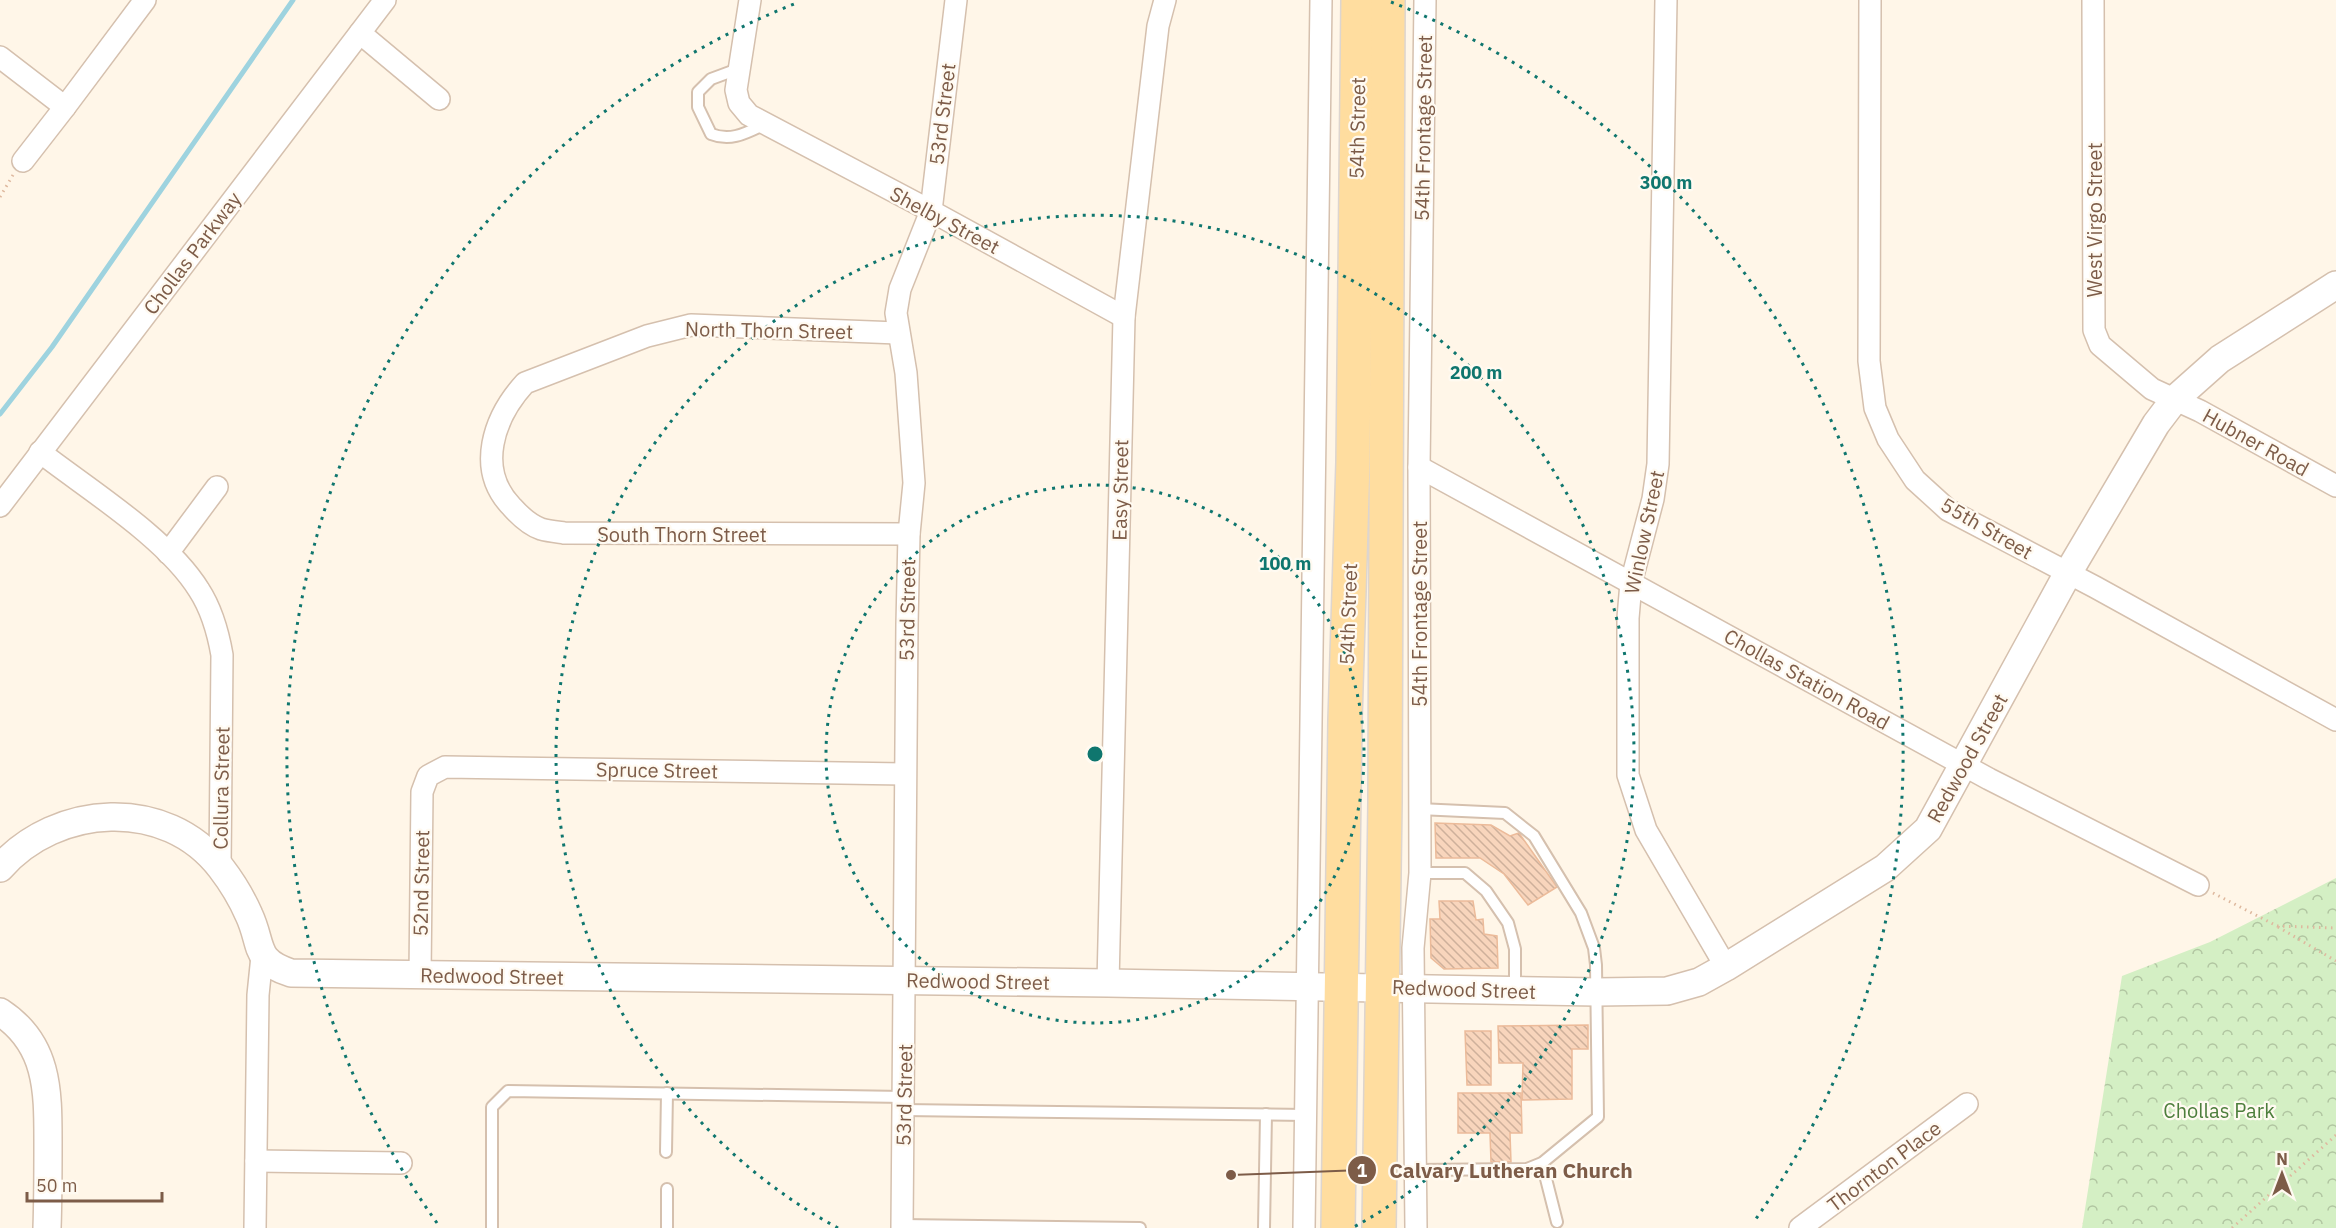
<svg xmlns="http://www.w3.org/2000/svg" width="2336" height="1228" font-family="'IBM Plex Sans',sans-serif">
<defs>
<pattern id="forest-crowns" width="20" height="18" patternUnits="userSpaceOnUse" patternTransform="scale(1.5)"><rect width="20" height="18" fill="#d4efc4"/><path d="M2 6a3 3 0 1 1 6 0M12 15a3 3 0 1 1 6 0" fill="none" stroke="#b1c5a1"/></pattern>
<pattern id="building-back-hatch" width="6" height="6" patternUnits="userSpaceOnUse" patternTransform="scale(1.5)"><rect width="6" height="6" fill="#f8d5bc"/><path d="M-1 5l2 2M0 0l6 6M5-1l2 2" fill="none" stroke="#ceb09b"/></pattern>
</defs>
<rect width="100%" height="100%" fill="#fff6e8"/>
<path fill="url(#forest-crowns)" d="M 2336,878 L 2336,1228 L 2082,1228 L 2122,976 L 2210,942 Z"/>
<g fill="none" stroke-linecap="round" stroke-linejoin="round">
<path stroke="#9ed3df" stroke-width="5" d="M 0,414 L 52,347 L 293,0"/>
</g>
<g fill="url(#building-back-hatch)" stroke="#ecbb9a" stroke-width="1.5">
<path d="M 1435,823 L 1491,825 L 1510,836 L 1519,833 L 1557,887 L 1528,905 L 1504,874 L 1480,858 L 1436,858 Z"/>
<path d="M 1439,901 L 1473,901 L 1476,920 L 1483,919 L 1484,934 L 1497,936 L 1498,968 L 1444,969 L 1431,958 L 1430,919 L 1440,919 Z"/>
<path d="M 1588,1025 L 1588,1049 L 1572,1049 L 1572,1099 L 1522,1100 L 1523,1063 L 1499,1063 L 1498,1026 Z"/>
<path d="M 1465,1031 L 1491,1031 L 1491,1085 L 1467,1085 Z"/>
<path d="M 1458,1093 L 1521,1093 L 1522,1133 L 1510,1133 L 1511,1162 L 1491,1162 L 1490,1133 L 1458,1133 Z"/>
</g>
<g fill="none" stroke-linecap="round" stroke-linejoin="round">
<g stroke="#d5c0ae" stroke-width="14">
<g id="service">
<path d="M 738,69 L 711,79 L 698,92 L 698,107 L 711,134 C 731,142 746,133 765,124"/>
<path d="M 1420,873 L 1465,873 L 1486,891 L 1508,923 L 1515,949 L 1515,990"/>
<path d="M 904,1110 L 1305,1115"/>
<path d="M 666,1152 L 667,1093"/>
<path d="M 1542,1163 L 1557,1222"/>
<path d="M 1417,1170 L 1527,1169 L 1542,1163 L 1598,1117 L 1596,965 L 1594,948 L 1581,913 L 1534,836 L 1505,813 L 1419,809"/>
<path d="M 902,1225 L 1140,1228"/>
<path d="M 492,1228 L 492,1107 L 508,1091 L 904,1097"/>
<path d="M 667,1228 L 667,1189"/>
<path d="M 1264,1228 L 1266,1114"/>
</g>
</g>
<g stroke="#d5c0ae" stroke-width="24">
<g id="minor">
<path d="M 750,0 L 736,90 L 739,103 L 749,115 L 931,211 L 1124,317"/>
<path d="M 1666,0 L 1658,464 L 1653,499 L 1631,583 L 1628,618 L 1628,775 L 1646,830 L 1726,967"/>
<path d="M 1870,0 L 1869,361 L 1875,408 L 1888,439 L 1915,480 L 1948,510 L 2095,587 L 2336,720"/>
<path d="M 2093,0 L 2094,330 L 2100,345 L 2152,389 L 2200,411 L 2336,486"/>
<path d="M 360,33 L 439,99"/>
<path d="M 0,57 L 65,107"/>
<path d="M 23,161 L 65,107 L 145,0"/>
<path d="M 898,333 L 691,325 L 647,336 L 525,383 C 494,417 475,469 512,507 C 520,516 530,525 541,529 C 548,531 557,532 564,533 L 909,534"/>
<path d="M 40,452 C 89,490 167,538 199,590 C 212,610 218,632 222,655 L 220,867"/>
<path d="M 1419,467 L 1989,779 L 2198,885"/>
<path d="M 0,506 L 385,0"/>
<path d="M 168,553 L 217,487"/>
<path d="M 420,975 L 422,792 L 428,776 L 445,767 L 904,774"/>
<path d="M 1108,983 L 1124,317 L 1158,26 L 1165,0"/>
<path d="M 256,1161 L 401,1163"/>
<path d="M 255,1228 L 258,995 L 262,956"/>
<path d="M 902,1228 L 907,624 L 909,534 L 914,483 L 906,373 L 896,313 L 900,289 L 931,211 L 956,0"/>
<path d="M 1304,1228 L 1321,0"/>
<path d="M 1416,1228 L 1413,948 L 1420,873 L 1419,467 L 1425,0"/>
<path d="M 1800,1228 L 1967,1104"/>
</g>
</g>
<g stroke="#d5c0ae" stroke-width="30">
<g id="tertiary">
<path d="M 0,868 C 56,804 166,796 221,868 C 231,881 242,899 249,915 C 263,945 253,961 291,973 L 1108,983 L 1597,992 L 1667,991 L 1699,982 L 1726,967 L 1885,868 L 1928,829 L 2068,573 L 2156,424 L 2175,399 L 2220,359 L 2336,285"/>
<path d="M 0,1012 C 49,1044 48,1092 48,1144 C 48,1172 48,1200 47,1228"/>
</g>
</g>
<g stroke="#ddd5cf" stroke-width="36">
<g id="primary">
<path d="M 1338,1228 L 1345,720 L 1353,462 L 1358,0"/>
<path d="M 1379,1228 L 1385,802 L 1388,0"/>
</g>
</g>
<g stroke="#deb89e" stroke-width="3" stroke-dasharray="1.5 4.5" stroke-linecap="butt">
<path d="M 0,197 L 13,175"/>
<path d="M 2213,893 L 2277,926 L 2336,928"/>
<path d="M 2278,927 L 2336,961"/>
<path d="M 2232,1228 L 2336,1135"/>
</g>
<use href="#service" stroke="#fff" stroke-width="10"/>
<use href="#minor" stroke="#fff" stroke-width="21"/>
<use href="#tertiary" stroke="#fff" stroke-width="27"/>
<use href="#primary" stroke="#ffdd9f" stroke-width="33"/>
</g>
<g fill="none" stroke="#0f766e" stroke-width="3" stroke-dasharray="3 6">
<circle cx="1095" cy="754" r="269"/>
<path d="M838 1228A539 539 0 1 1 1352 1228"/>
<path d="M437 1223A808 808 0 0 1 799 2M1391 2A808 808 0 0 1 1753 1223"/>
</g>
<g text-anchor="middle" dominant-baseline="central" stroke-width="4.5" stroke-linejoin="round" paint-order="stroke">
<g font-size="20" fill="#7d5c48" stroke="#fffaf1">
<text transform="translate(942 114) rotate(-83)">53rd Street</text>
<text transform="translate(1357 128) rotate(-89)">54th Street</text>
<text transform="translate(1423 128) rotate(-89)">54th Frontage Street</text>
<text transform="translate(945 220) rotate(28)">Shelby Street</text>
<text transform="translate(2094 220) rotate(-90)">West Virgo Street</text>
<text transform="translate(192 253) rotate(-53)">Chollas Parkway</text>
<text transform="translate(769 330) rotate(1)">North Thorn Street</text>
<text transform="translate(2256 442) rotate(29)">Hubner Road</text>
<text transform="translate(1120 490) rotate(-89)">Easy Street</text>
<text transform="translate(1987 528) rotate(30)">55th Street</text>
<text transform="translate(1644 532) rotate(-78)">Winlow Street</text>
<text x="682" y="534">South Thorn Street</text>
<text transform="translate(907 610) rotate(-89)">53rd Street</text>
<text transform="translate(1348 614) rotate(-88)">54th Street</text>
<text transform="translate(1419 614) rotate(-90)">54th Frontage Street</text>
<text transform="translate(1807 679) rotate(29)">Chollas Station Road</text>
<text transform="translate(1967 758) rotate(-61)">Redwood Street</text>
<text transform="translate(657 770) rotate(1)">Spruce Street</text>
<text transform="translate(221 788) rotate(-89)">Collura Street</text>
<text transform="translate(421 883) rotate(-89)">52nd Street</text>
<text transform="translate(492 976) rotate(1)">Redwood Street</text>
<text transform="translate(978 981) rotate(1)">Redwood Street</text>
<text transform="translate(1464 989) rotate(2)">Redwood Street</text>
<text transform="translate(904 1095) rotate(-89)">53rd Street</text>
<text transform="translate(1884 1166) rotate(-37)">Thornton Place</text>
</g>
<g font-size="20" fill="#4d7e3c" stroke="#fffaf1">
<text x="2219" y="1110">Chollas Park</text>
</g>
</g>
<circle cx="1095" cy="754" r="9" fill="#0f766e" stroke="#fffaf1" stroke-width="3"/>
<g font-size="18" text-anchor="middle" font-weight="bold" fill="#0f766e" stroke="#fffaf1" stroke-width="4.5" stroke-linejoin="round" paint-order="stroke">
<text x="1666" y="189">300 m</text>
<text x="1476" y="379">200 m</text>
<text x="1285" y="570">100 m</text>
</g>
<path fill="none" stroke="#7d5c48" stroke-width="2" d="M1231 1175L1362 1170"/>
<g fill="#7d5c48" stroke="#fffaf1" stroke-width="2">
<circle cx="1231" cy="1175" r="6"/>
<circle cx="1362" cy="1170" r="15"/>
</g>
<g font-size="18" text-anchor="middle" font-weight="bold" fill="#fff">
<text x="1362" y="1177">1</text>
</g>
<g font-size="21" text-anchor="middle" font-weight="bold" fill="#7d5c48" stroke="#fffaf1" stroke-width="4.5" stroke-linejoin="round" paint-order="stroke">
<text x="1511" y="1178">Calvary Lutheran Church</text>
</g>
<g transform="translate(2282 1174)" stroke="#fffaf1" stroke-width="4.5" paint-order="stroke">
<path d="M0-4.5L10 22L0 15L-10 22Z" fill="#7d5c48"/>
<text y="-9" font-size="16" font-weight="bold" text-anchor="middle" fill="#7d5c48">N</text>
</g>
<path d="M27 1192v9h135v-9" fill="none" stroke="#7d5c48" stroke-width="3"/>
<text x="36" y="1192" font-size="18" fill="#7d5c48" stroke="#fffaf1" stroke-width="4.5" paint-order="stroke">50 m</text>
</svg>
